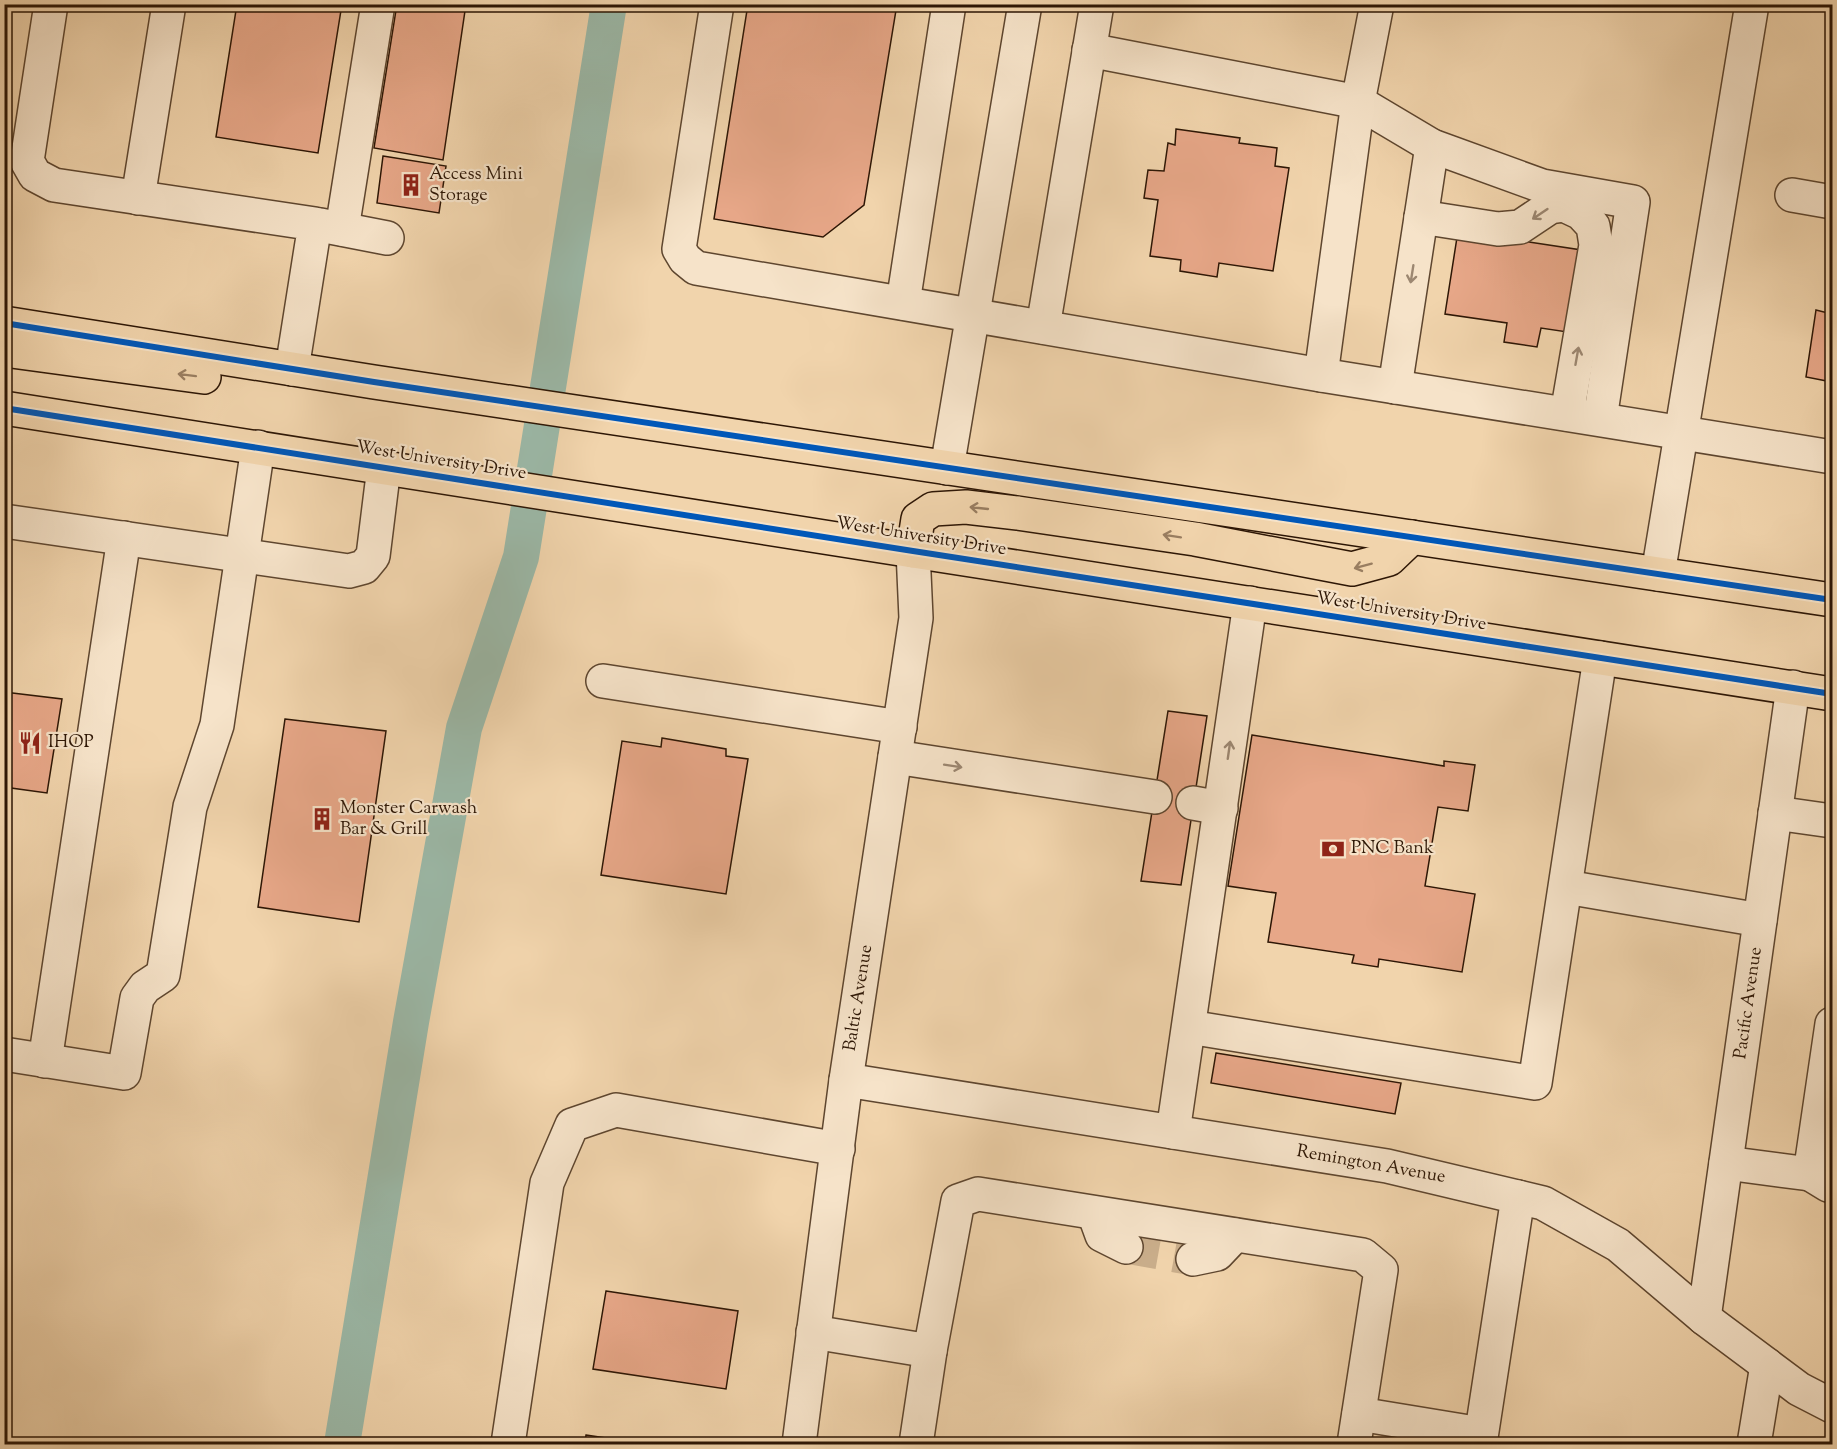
<svg xmlns="http://www.w3.org/2000/svg" width="1837" height="1449" font-family="'Sorts Mill Goudy',serif">
<rect width="100%" height="100%" fill="#f1d4ac"/>
<filter id="stains"><feTurbulence type="fractalNoise" baseFrequency=".00333" numOctaves="4"/><feColorMatrix values="0 0 0 0 .2 0 0 0 0 .09 0 0 0 0 .02 0 0 0 .5 -.17"/></filter>
<radialGradient id="worn" r=".72"><stop offset=".6" stop-color="#630" stop-opacity="0"/><stop offset="1" stop-color="#630" stop-opacity=".3"/></radialGradient>
<g fill="none" stroke-linecap="round" stroke-linejoin="round">
<path stroke="#9bb8a7" stroke-width="36" d="M 342,1444 L 411,1022 L 464,728 L 521,557 L 609,4"/>
</g>
<g fill="#e7a788" stroke="#2d1605" stroke-width="1.5">
<path d="M 237,4 L 342,4 L 318,153 L 216,137 Z"/>
<path d="M 397,4 L 466,4 L 443,160 L 374,148 Z"/>
<path d="M 748,4 L 897,4 L 864,205 L 823,237 L 714,219 Z"/>
<path d="M 1176,129 L 1240,138 L 1239,143 L 1277,148 L 1275,166 L 1289,168 L 1273,271 L 1219,263 L 1217,277 L 1180,271 L 1181,260 L 1150,256 L 1158,200 L 1144,198 L 1148,170 L 1164,171 L 1168,143 L 1175,145 Z"/>
<path d="M 383,156 L 446,166 L 439,213 L 377,203 Z"/>
<path d="M 1458,231 L 1588,251 L 1574,333 L 1541,328 L 1537,347 L 1504,342 L 1507,323 L 1445,314 Z"/>
<path d="M 1816,310 L 1832,314 L 1832,382 L 1806,377 Z"/>
<path d="M 4,692 L 62,699 L 47,793 L 4,787 Z"/>
<path d="M 1168,711 L 1207,716 L 1181,885 L 1141,881 Z"/>
<path d="M 285,719 L 386,731 L 359,922 L 258,907 Z"/>
<path d="M 1252,735 L 1444,766 L 1444,761 L 1475,765 L 1468,811 L 1438,807 L 1425,886 L 1475,894 L 1462,972 L 1379,959 L 1378,967 L 1352,963 L 1354,955 L 1268,942 L 1276,893 L 1228,886 Z"/>
<path d="M 662,738 L 726,749 L 726,756 L 748,759 L 726,894 L 601,875 L 622,741 L 661,747 Z"/>
<path d="M 1216,1053 L 1401,1083 L 1395,1114 L 1211,1083 Z"/>
<path d="M 606,1291 L 738,1311 L 726,1389 L 593,1369 Z"/>
<path d="M 586,1435 L 646,1444 L 585,1444 Z"/>
</g>
<g fill="none" stroke-linecap="round" stroke-linejoin="round">
<path stroke="#caae8b" stroke-width="33" stroke-dasharray="33 16" stroke-linecap="butt" d="M 1126,1247 L 1193,1259"/>
<g stroke="#5e462f" stroke-width="36">
<g id="minor">
<path d="M 51,4 L 27,161 L 35,175 L 54,185 L 315,224 L 292,369"/>
<path d="M 717,4 L 679,249 L 685,259 L 696,268 L 1321,375 L 1832,457"/>
<path d="M 1089,50 L 1358,102 L 1432,146 L 1542,186 L 1633,202 L 1600,419"/>
<path d="M 1792,195 L 1832,202"/>
<path d="M 138,198 L 169,4"/>
<path d="M 1421,217 L 1498,229 L 1520,227 L 1550,207 L 1564,205 L 1581,213 L 1593,226 L 1596,245 L 1567,414"/>
<path d="M 320,225 L 387,238"/>
<path d="M 342,229 L 378,4"/>
<path d="M 903,303 L 949,4"/>
<path d="M 1043,327 L 1097,4"/>
<path d="M 1321,375 L 1358,102 L 1377,4"/>
<path d="M 1395,387 L 1432,146"/>
<path d="M 947,468 L 1025,4"/>
<path d="M 4,521 L 349,571 L 364,567 L 373,556 L 384,467"/>
<path d="M 1658,574 L 1752,4"/>
<path d="M 603,681 L 900,727"/>
<path d="M 895,757 L 1155,797"/>
<path d="M 1193,803 L 1221,808"/>
<path d="M 1775,813 L 1832,821"/>
<path d="M 1566,887 L 1760,920"/>
<path d="M 1832,1024 L 1810,1174 L 1828,1185 L 1832,1186"/>
<path d="M 1189,1027 L 1535,1083 L 1600,658"/>
<path d="M 4,1054 L 124,1073 L 137,998 L 145,987 L 163,975 L 190,807 L 217,725 L 258,447"/>
<path d="M 45,1061 L 124,538"/>
<path d="M 846,1080 L 1387,1166 L 1543,1203 L 1618,1245 L 1704,1318 L 1767,1365 L 1799,1389 L 1832,1406"/>
<path d="M 1173,1132 L 1250,603"/>
<path d="M 1726,1163 L 1810,1174"/>
<path d="M 1094,1213 L 1102,1235 L 1126,1247"/>
<path d="M 1193,1259 L 1217,1254 L 1235,1235"/>
<path d="M 1704,1318 L 1793,687"/>
<path d="M 813,1332 L 930,1351 L 958,1201 L 978,1194 L 1363,1255 L 1381,1270 L 1354,1444"/>
<path d="M 1359,1414 L 1481,1434"/>
<path d="M 508,1444 L 547,1183 L 572,1125 L 616,1110 L 838,1149"/>
<path d="M 799,1444 L 846,1080 L 916,618 L 913,551"/>
<path d="M 916,1444 L 930,1351"/>
<path d="M 1480,1444 L 1518,1197"/>
<path d="M 1754,1444 L 1767,1365"/>
</g>
</g>
<g stroke="#2d1605" stroke-width="36">
<g id="major">
<path d="M 4,323 L 374,382 L 1832,600"/>
<path d="M 4,350 L 204,377"/>
<path d="M 4,408 L 913,551 L 1832,694"/>
<path d="M 913,551 L 918,519 L 933,509 L 966,507 L 1018,513 L 1195,539 L 1352,569 L 1389,559 L 1412,537"/>
</g>
</g>
<use href="#minor" stroke="#f6e3c9" stroke-width="33"/>
<use href="#major" stroke="#f1d4ac" stroke-width="33"/>
<g stroke="#f6e3c9" stroke-width="10">
<g id="cycleway">
<path d="M 4,323 L 374,382 L 1832,600"/>
<path d="M 4,408 L 913,551 L 1832,694"/>
</g>
</g>
<use href="#cycleway" stroke="#0057b8" stroke-width="6"/>
</g>
<defs><path id="oneway-shaft" d="M-6 0H5M1.5-3L5.5 0L1.5 3" fill="none" stroke-width="1.6" stroke-linecap="round" stroke-linejoin="round" transform="scale(1.5)"/></defs>
<g stroke="#9c8771">
<use href="#oneway-shaft" transform="translate(1540 214) rotate(146)"/>
<use href="#oneway-shaft" transform="translate(1412 274) rotate(99)"/>
<use href="#oneway-shaft" transform="translate(1577 356) rotate(-80)"/>
<use href="#oneway-shaft" transform="translate(1229 750) rotate(-82)"/>
<use href="#oneway-shaft" transform="translate(953 766) rotate(9)"/>
</g>
<g stroke="#997e61">
<use href="#oneway-shaft" transform="translate(187 375) rotate(-173)"/>
<use href="#oneway-shaft" transform="translate(979 508) rotate(-174)"/>
<use href="#oneway-shaft" transform="translate(1172 536) rotate(-171)"/>
<use href="#oneway-shaft" transform="translate(1363 566) rotate(165)"/>
</g>
<defs>
<g id="building-bare" transform="scale(1.8)"><path d="M-4-6H4V6H1V3H-1V6H-4ZM-2.5-4.3h1.7v1.8h-1.7ZM.8-4.3h1.7v1.8H.8ZM-2.5-1h1.7V.8h-1.7ZM.8-1h1.7V.8H.8Z" fill="#8f2418" stroke="#f6e3c9" stroke-width="2.5" paint-order="stroke"/></g>
<g id="restaurant-bare" transform="scale(1.8)"><path d="M-5-6h1v4h1v-4h1v4h1v-4h1v5L-1.5 .5V6h-2V.5L-5-1ZM5-6V6H3V1.5H1.5Q1.5-4 5-6Z" fill="#8f2418" stroke="#f6e3c9" stroke-width="2.5" paint-order="stroke"/></g>
<g id="bank-bare" transform="scale(1.8)"><path d="M-6-4H6V4H-6ZM0-2.3a2.3 2.3 0 1 0 0 4.6a2.3 2.3 0 1 0 0-4.6Z" fill="#8f2418" stroke="#f6e3c9" stroke-width="2.5" paint-order="stroke"/></g>
</defs>
<g fill-rule="evenodd">
<use href="#building-bare" x="411" y="185"/>
<use href="#restaurant-bare" x="30" y="743"/>
<use href="#building-bare" x="322" y="819"/>
<use href="#bank-bare" x="1333" y="849"/>
</g>
<g text-anchor="middle" dominant-baseline="central" stroke-width="4.5" stroke-linejoin="round" paint-order="stroke">
<g font-size="18" fill="#2d1605" stroke="#f6e3c9" text-anchor="start">
<text x="429" y="175">Access Mini<tspan x="429" dy="21">Storage</tspan></text>
<text x="48" y="743">IHOP</text>
<text x="340" y="809">Monster Carwash<tspan x="340" dy="21">Bar &amp; Grill</tspan></text>
<text x="1351" y="849">PNC Bank</text>
</g>
<g font-size="18" fill="#2d1605" stroke="#f6e3c9">
<text transform="translate(441 461) rotate(9)">West University Drive</text>
<text transform="translate(921 537) rotate(9)">West University Drive</text>
<text transform="translate(1401 612) rotate(9)">West University Drive</text>
<text transform="translate(859 998) rotate(-81)">Baltic Avenue</text>
<text transform="translate(1749 1003) rotate(-82)">Pacific Avenue</text>
<text transform="translate(1371 1165) rotate(10)">Remington Avenue</text>
</g>
</g>
<rect width="1837" height="1449" fill="none" stroke="#f1d4ac" stroke-width="24"/>
<rect x="6" y="6" width="1825" height="1437" fill="none" stroke="#2d1605" stroke-width="3"/>
<rect x="12" y="12" width="1813" height="1425" fill="none" stroke="#2d1605" stroke-width="1.5"/>
<rect width="100%" height="100%" filter="url(#stains)"/>
<rect width="100%" height="100%" fill="url(#worn)"/>
</svg>
